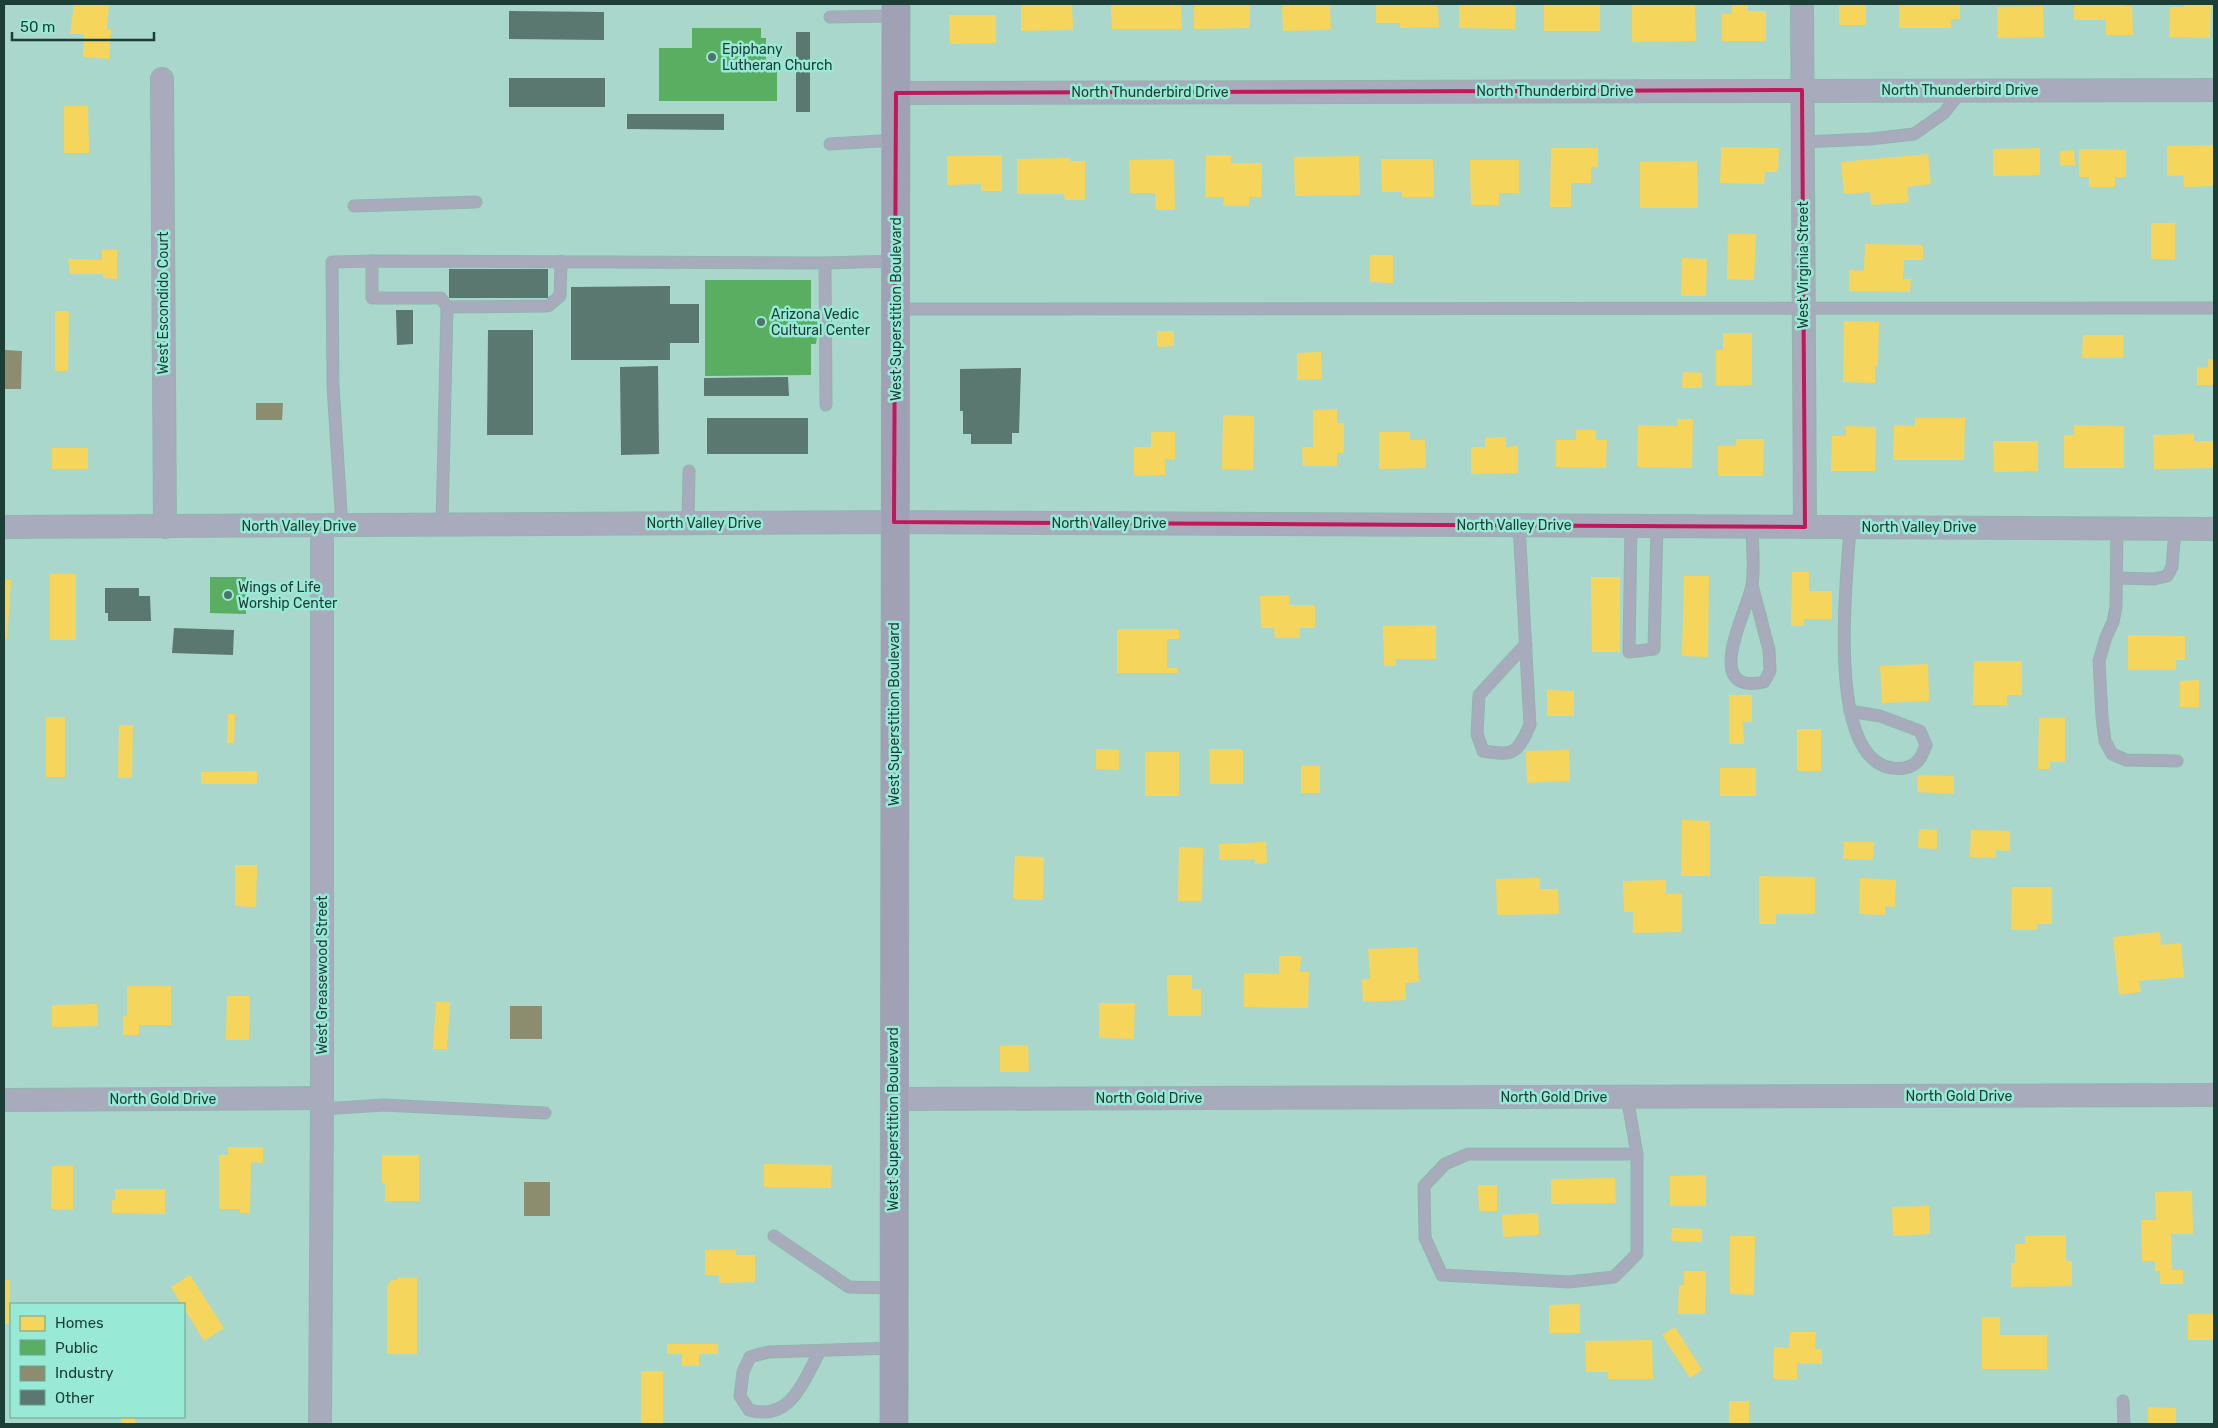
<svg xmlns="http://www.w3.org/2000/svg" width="2218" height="1428" font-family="Rubik,sans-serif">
<rect width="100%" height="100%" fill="#aad7cc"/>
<g fill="#f6d55c">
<path d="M 74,4 L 109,4 L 107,30 L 111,30 L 109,59 L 83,57 L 84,34 L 70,34 Z"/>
<path d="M 1021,4 L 1072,4 L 1073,30 L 1021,31 Z"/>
<path d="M 1111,4 L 1181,4 L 1182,29 L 1112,29 Z"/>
<path d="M 1194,4 L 1250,4 L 1250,28 L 1194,29 Z"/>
<path d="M 1282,4 L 1330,4 L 1331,30 L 1283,31 Z"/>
<path d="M 1376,4 L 1438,4 L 1439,27 L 1400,28 L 1400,23 L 1376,23 Z"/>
<path d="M 1459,4 L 1516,4 L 1515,29 L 1459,28 Z"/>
<rect x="1544" y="4" width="56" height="27"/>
<path d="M 1632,4 L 1695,4 L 1696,41 L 1632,42 Z"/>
<rect x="1839" y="4" width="27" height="21"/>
<path d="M 1899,4 L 1960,4 L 1960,19 L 1951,19 L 1951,28 L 1899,28 Z"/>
<path d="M 2074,4 L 2125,4 L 2125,6 L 2132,6 L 2133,35 L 2106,35 L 2106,20 L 2074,20 Z"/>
<path d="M 2184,4 L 2211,4 L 2210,38 L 2169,37 L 2170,7 L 2184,7 Z"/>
<path d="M 1732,5 L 1748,5 L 1748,11 L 1766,11 L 1766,41 L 1722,41 L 1722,14 L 1732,14 Z"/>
<path d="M 2043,6 L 2044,37 L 1998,38 L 1997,7 Z"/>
<path d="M 949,15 L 996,15 L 996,43 L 950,44 Z"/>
<path d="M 64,106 L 88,106 L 89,153 L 64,153 Z"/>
<path d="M 2214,145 L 2214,186 L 2184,187 L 2183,175 L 2167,176 L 2167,146 Z"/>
<path d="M 1721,147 L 1779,148 L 1778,172 L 1765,172 L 1764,184 L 1720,183 Z"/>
<path d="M 1551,148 L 1598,148 L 1598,167 L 1591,167 L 1591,183 L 1571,183 L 1571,207 L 1550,207 Z"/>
<path d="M 2040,148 L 2040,175 L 1993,176 L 1993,149 Z"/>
<path d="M 2079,149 L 2126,150 L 2126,177 L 2115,177 L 2115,187 L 2089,187 L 2089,177 L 2079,177 Z"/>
<path d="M 2074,150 L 2075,165 L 2060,166 L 2060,151 Z"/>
<path d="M 1928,154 L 1931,184 L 1907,187 L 1909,202 L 1871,205 L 1870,192 L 1844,194 L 1841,162 Z"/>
<path d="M 1002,155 L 1002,191 L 981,191 L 981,184 L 947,185 L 947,156 Z"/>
<path d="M 1206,155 L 1231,155 L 1231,163 L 1262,163 L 1261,197 L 1249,197 L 1249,206 L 1223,206 L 1224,197 L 1205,197 Z"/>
<path d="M 1359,156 L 1360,195 L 1295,196 L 1294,157 Z"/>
<path d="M 1070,158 L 1070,161 L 1085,161 L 1085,200 L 1065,200 L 1064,194 L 1017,194 L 1017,159 Z"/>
<path d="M 1174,159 L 1175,210 L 1156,210 L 1155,193 L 1130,193 L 1129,160 Z"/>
<path d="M 1381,159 L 1433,159 L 1434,197 L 1402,197 L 1402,192 L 1382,192 Z"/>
<path d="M 1470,160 L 1519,160 L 1519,193 L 1499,193 L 1499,205 L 1471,205 Z"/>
<path d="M 1697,161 L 1698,208 L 1640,208 L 1640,162 Z"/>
<rect x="2151" y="223" width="24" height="36"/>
<path d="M 1728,234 L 1756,234 L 1754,280 L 1727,279 Z"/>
<path d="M 1865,244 L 1923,245 L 1923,260 L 1904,260 L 1903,279 L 1911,279 L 1910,292 L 1849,291 L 1849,270 L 1864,271 Z"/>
<path d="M 102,250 L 117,250 L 117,279 L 103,278 L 103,274 L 70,274 L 68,259 L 102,260 Z"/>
<path d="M 1370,255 L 1393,255 L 1393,283 L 1370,282 Z"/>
<path d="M 1682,258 L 1707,259 L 1706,296 L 1681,296 Z"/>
<path d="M 55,311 L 69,311 L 68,371 L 55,371 Z"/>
<path d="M 1844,321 L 1879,322 L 1878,366 L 1875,366 L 1875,383 L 1843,382 Z"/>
<path d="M 1157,331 L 1174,331 L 1174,346 L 1157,347 Z"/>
<path d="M 1723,333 L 1752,333 L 1752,385 L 1716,386 L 1716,350 L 1723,350 Z"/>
<path d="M 2083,335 L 2124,335 L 2123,358 L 2082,358 Z"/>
<path d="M 1321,352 L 1322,379 L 1297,380 L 1297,353 Z"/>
<path d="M 2208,359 L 2214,359 L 2214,385 L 2197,385 L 2197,367 L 2208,368 Z"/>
<path d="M 1683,372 L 1702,373 L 1702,388 L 1682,388 Z"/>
<path d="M 1337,409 L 1337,423 L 1344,423 L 1344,453 L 1337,453 L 1337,466 L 1303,466 L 1302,447 L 1313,447 L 1313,410 Z"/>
<path d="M 1223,415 L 1254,416 L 1253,470 L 1222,469 Z"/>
<path d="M 1915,418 L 1965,418 L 1964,460 L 1893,460 L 1894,425 L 1915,426 Z"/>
<path d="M 1677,419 L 1693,419 L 1692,468 L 1637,467 L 1638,425 L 1677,426 Z"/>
<path d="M 2074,425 L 2124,426 L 2124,468 L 2064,468 L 2064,435 L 2074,435 Z"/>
<path d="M 1846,426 L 1876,427 L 1875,471 L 1831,471 L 1832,436 L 1846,436 Z"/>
<path d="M 1576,430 L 1596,430 L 1596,440 L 1607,440 L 1606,468 L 1556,467 L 1556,440 L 1576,440 Z"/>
<path d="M 1151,432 L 1175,432 L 1175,459 L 1165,459 L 1165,475 L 1134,476 L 1134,447 L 1151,447 Z"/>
<path d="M 1379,432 L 1410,432 L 1410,440 L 1425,440 L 1426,468 L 1379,469 Z"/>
<path d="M 2194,434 L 2194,441 L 2213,441 L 2214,468 L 2154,469 L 2153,435 Z"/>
<path d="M 1506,437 L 1506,447 L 1518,446 L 1518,473 L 1471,474 L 1471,447 L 1485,447 L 1485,438 Z"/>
<path d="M 1736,439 L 1764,439 L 1763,476 L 1718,476 L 1718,446 L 1736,446 Z"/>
<path d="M 1993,441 L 2038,441 L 2038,471 L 1994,472 Z"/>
<rect x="52" y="448" width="36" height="21"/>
<path d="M 1792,572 L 1809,572 L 1809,591 L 1832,591 L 1832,619 L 1804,619 L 1804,626 L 1791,626 Z"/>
<rect x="50" y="574" width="26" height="66"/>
<path d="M 1684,576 L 1709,576 L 1708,657 L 1682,656 Z"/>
<path d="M 1591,577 L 1620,577 L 1620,652 L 1592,652 Z"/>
<path d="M 4,579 L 11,580 L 7,639 L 4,639 Z"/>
<path d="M 1289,595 L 1289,605 L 1315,605 L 1315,628 L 1300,628 L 1300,638 L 1275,638 L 1274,628 L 1261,628 L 1260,596 Z"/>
<path d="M 1436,625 L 1436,659 L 1396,659 L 1396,666 L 1384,666 L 1383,626 Z"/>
<path d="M 1117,629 L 1179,629 L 1179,639 L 1167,639 L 1167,668 L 1178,668 L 1178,673 L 1117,673 Z"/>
<path d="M 2128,635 L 2185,636 L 2185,660 L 2176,660 L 2176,670 L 2128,670 Z"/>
<path d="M 1974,661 L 2022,661 L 2022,695 L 2007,695 L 2007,705 L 1973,705 Z"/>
<path d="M 1928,664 L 1929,701 L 1882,703 L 1880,666 Z"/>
<path d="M 2199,680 L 2199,707 L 2180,707 L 2180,681 Z"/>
<path d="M 1547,690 L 1574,691 L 1574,716 L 1547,716 Z"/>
<path d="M 1729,695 L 1752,695 L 1752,722 L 1743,722 L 1744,744 L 1729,744 Z"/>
<path d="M 228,714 L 235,714 L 234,743 L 227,743 Z"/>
<rect x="46" y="717" width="19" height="60"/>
<path d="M 2039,718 L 2065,718 L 2065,762 L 2050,762 L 2050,769 L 2038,769 Z"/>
<path d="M 119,725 L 133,725 L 132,778 L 118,778 Z"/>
<rect x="1797" y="729" width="24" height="42"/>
<path d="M 1096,749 L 1119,750 L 1119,770 L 1096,769 Z"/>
<path d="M 1209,749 L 1243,749 L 1243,784 L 1210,784 Z"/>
<path d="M 1569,750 L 1570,781 L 1527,783 L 1526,751 Z"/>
<rect x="1145" y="752" width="34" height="44"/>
<rect x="1301" y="766" width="19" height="27"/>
<rect x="1720" y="768" width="36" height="28"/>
<path d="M 257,771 L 257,784 L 201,784 L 201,772 Z"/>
<path d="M 1918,775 L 1954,776 L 1954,794 L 1917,792 Z"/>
<path d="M 1682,820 L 1710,821 L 1710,876 L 1681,876 Z"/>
<path d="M 1919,829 L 1937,830 L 1937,849 L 1918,848 Z"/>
<path d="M 1971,830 L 2010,831 L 2010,851 L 1996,850 L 1996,858 L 1970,857 Z"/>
<path d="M 1266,842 L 1267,863 L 1255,864 L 1255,859 L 1219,860 L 1219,844 Z"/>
<path d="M 1844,842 L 1874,842 L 1873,860 L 1843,859 Z"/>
<path d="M 1179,847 L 1203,848 L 1202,901 L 1178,901 Z"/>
<path d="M 1015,856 L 1044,857 L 1043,900 L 1013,899 Z"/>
<path d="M 235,865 L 257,865 L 256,907 L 235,906 Z"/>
<path d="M 1759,876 L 1815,877 L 1815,914 L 1776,914 L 1776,924 L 1759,924 Z"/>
<path d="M 1540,878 L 1540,889 L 1558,889 L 1559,914 L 1497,915 L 1496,879 Z"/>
<path d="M 1860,878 L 1896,880 L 1895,907 L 1885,906 L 1885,915 L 1859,914 Z"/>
<path d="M 1666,880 L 1666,894 L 1682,894 L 1682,932 L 1633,933 L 1633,912 L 1624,912 L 1623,881 Z"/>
<path d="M 2012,887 L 2052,887 L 2052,924 L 2037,924 L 2037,930 L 2011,930 Z"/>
<path d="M 2160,932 L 2161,945 L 2181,943 L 2184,977 L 2139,981 L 2141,992 L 2119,995 L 2113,937 Z"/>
<path d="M 1417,947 L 1419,982 L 1405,983 L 1406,1000 L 1363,1002 L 1362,980 L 1370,979 L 1368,949 Z"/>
<path d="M 1279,956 L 1301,956 L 1300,972 L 1309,972 L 1308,1008 L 1244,1007 L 1244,973 L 1279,974 Z"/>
<path d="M 1167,975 L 1192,975 L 1192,989 L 1201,989 L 1201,1016 L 1168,1016 Z"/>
<path d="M 127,986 L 171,986 L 171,1025 L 139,1025 L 139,1035 L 123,1035 L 123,1016 L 127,1016 Z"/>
<path d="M 227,996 L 250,996 L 249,1040 L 226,1040 Z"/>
<path d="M 436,1002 L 450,1002 L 447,1049 L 433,1049 Z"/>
<path d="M 1099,1003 L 1135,1003 L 1134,1039 L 1099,1038 Z"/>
<path d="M 97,1004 L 98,1026 L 52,1027 L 52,1005 Z"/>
<path d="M 1028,1045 L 1029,1072 L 1000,1072 L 1000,1046 Z"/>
<path d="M 228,1147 L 263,1147 L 263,1163 L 251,1162 L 250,1213 L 240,1213 L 240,1209 L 219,1209 L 219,1155 L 228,1155 Z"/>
<path d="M 382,1155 L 419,1155 L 419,1201 L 385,1201 L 385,1183 L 382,1183 Z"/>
<path d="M 764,1164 L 832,1165 L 831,1188 L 764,1187 Z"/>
<path d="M 52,1166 L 73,1166 L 73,1210 L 51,1209 Z"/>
<path d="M 1706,1175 L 1706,1206 L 1670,1206 L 1670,1176 Z"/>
<path d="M 1615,1178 L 1616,1203 L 1551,1204 L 1551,1179 Z"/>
<path d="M 1478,1185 L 1497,1185 L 1497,1211 L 1479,1211 Z"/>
<path d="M 115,1189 L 165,1189 L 165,1214 L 112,1213 L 112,1200 L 115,1200 Z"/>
<path d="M 2192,1191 L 2193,1234 L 2171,1234 L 2172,1270 L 2183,1270 L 2183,1284 L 2160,1284 L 2160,1271 L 2155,1271 L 2155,1261 L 2142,1261 L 2141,1220 L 2156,1220 L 2155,1192 Z"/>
<path d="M 1929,1206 L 1930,1234 L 1893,1236 L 1892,1207 Z"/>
<path d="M 1538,1213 L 1539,1235 L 1503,1237 L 1502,1215 Z"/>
<path d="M 1672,1228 L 1702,1229 L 1702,1242 L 1671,1241 Z"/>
<path d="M 2066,1235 L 2066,1261 L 2072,1261 L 2072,1286 L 2011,1287 L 2011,1263 L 2015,1263 L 2015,1244 L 2025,1244 L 2025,1236 Z"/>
<path d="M 1730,1236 L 1755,1236 L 1754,1295 L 1730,1294 Z"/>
<path d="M 705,1250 L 736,1250 L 736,1255 L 755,1255 L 755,1282 L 719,1283 L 719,1275 L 705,1275 Z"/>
<path d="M 1684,1271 L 1706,1271 L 1705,1314 L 1678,1314 L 1679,1285 L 1684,1285 Z"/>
<path d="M 190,1275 L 224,1328 L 204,1341 L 184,1308 L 184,1304 L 181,1304 L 171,1287 Z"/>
<path d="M 397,1278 L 417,1278 L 417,1354 L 387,1354 L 387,1289 L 388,1285 L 392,1280 L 397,1280 Z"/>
<path d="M 4,1280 L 10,1280 L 9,1324 L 4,1324 Z"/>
<path d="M 1580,1304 L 1580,1333 L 1549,1333 L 1549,1305 Z"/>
<rect x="2188" y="1314" width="26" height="26"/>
<path d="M 1982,1317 L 2000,1317 L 2000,1335 L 2047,1335 L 2047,1369 L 1982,1369 Z"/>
<path d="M 1675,1327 L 1702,1370 L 1690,1378 L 1662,1335 Z"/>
<path d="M 1790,1332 L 1816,1332 L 1815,1349 L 1822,1349 L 1822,1364 L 1797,1363 L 1797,1380 L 1773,1379 L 1774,1347 L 1789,1348 Z"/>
<path d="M 1652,1340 L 1653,1379 L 1608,1379 L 1608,1372 L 1586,1372 L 1585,1341 Z"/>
<path d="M 667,1344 L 718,1344 L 718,1354 L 699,1354 L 699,1366 L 682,1366 L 682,1354 L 667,1354 Z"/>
<rect x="641" y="1371" width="22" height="53"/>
<rect x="1729" y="1401" width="20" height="23"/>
<path d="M 2148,1407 L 2176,1408 L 2176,1424 L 2148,1424 Z"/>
<rect x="121" y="1417" width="14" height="7"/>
</g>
<g fill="#5aae61">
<path d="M 692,28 L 761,28 L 761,38 L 766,38 L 766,66 L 777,66 L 777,101 L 659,101 L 659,48 L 692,48 Z"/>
<path d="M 705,280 L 811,280 L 811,314 L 816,313 L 818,329 L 816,344 L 811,344 L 811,375 L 705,376 Z"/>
<path d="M 210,577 L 246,577 L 246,614 L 210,613 Z"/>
</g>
<g fill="#8c8c6e">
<path d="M 4,350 L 22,351 L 21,389 L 4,389 Z"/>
<path d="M 256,403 L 283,403 L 282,420 L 256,420 Z"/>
<rect x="510" y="1006" width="32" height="33"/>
<rect x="524" y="1182" width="26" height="34"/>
</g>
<g fill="#5a7770">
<path d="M 509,11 L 604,12 L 604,40 L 509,39 Z"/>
<rect x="796" y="32" width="14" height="80"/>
<rect x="509" y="78" width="96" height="29"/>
<path d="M 627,114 L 724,114 L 724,130 L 627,129 Z"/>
<rect x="449" y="269" width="99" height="29"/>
<path d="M 670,286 L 670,304 L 699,304 L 699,343 L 670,343 L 670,360 L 571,360 L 571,287 Z"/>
<path d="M 396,310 L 413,310 L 413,344 L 397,345 Z"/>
<path d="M 488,330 L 533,330 L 533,435 L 487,435 Z"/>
<path d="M 658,366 L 659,454 L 621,455 L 620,367 Z"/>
<path d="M 1021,368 L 1019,433 L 1012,433 L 1012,444 L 971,444 L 971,434 L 963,434 L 963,411 L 960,411 L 960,369 Z"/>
<path d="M 788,377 L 789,396 L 704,396 L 704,378 Z"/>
<rect x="707" y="418" width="101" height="36"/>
<path d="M 105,588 L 139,588 L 139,596 L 150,596 L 151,621 L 108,621 L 108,613 L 105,613 Z"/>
<path d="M 174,628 L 234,630 L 233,655 L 172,653 Z"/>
</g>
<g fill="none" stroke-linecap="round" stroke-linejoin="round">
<g stroke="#91b5ac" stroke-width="13">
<g id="service">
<path d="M 830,17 L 896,16"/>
<path d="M 1802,142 L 1870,139 L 1914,134 L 1944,113 L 1962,90"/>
<path d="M 830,144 L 896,140"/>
<path d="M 354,206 L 476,202"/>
<path d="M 561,261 L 560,296 L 548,306 L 447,307 L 441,298 L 372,298 L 372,261 L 825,263"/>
<path d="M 896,309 L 2214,308"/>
<path d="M 826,405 L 825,263 L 896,261"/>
<path d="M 688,523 L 689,471"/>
<path d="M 442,525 L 447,307"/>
<path d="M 1519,525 L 1530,725 C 1517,754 1514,756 1483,751 L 1477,734 L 1479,695 L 1526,644"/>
<path d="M 342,526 L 333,386 L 332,262 L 372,261"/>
<path d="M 1631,526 L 1629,652 L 1654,649 L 1657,526"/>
<path d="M 2117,528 L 2116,607 L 2113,622 L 2106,637 L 2099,661 L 2102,717 L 2105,741 L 2112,754 L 2126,760 L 2177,761"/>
<path d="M 2117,578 L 2154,579 L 2167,576 L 2172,567 L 2175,529"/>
<path d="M 1752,585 L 1769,650 L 1770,671 L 1764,682 C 1700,696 1748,610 1752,585 C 1755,566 1752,545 1752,527"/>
<path d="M 1850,711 L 1880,716 L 1920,731 L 1926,745 C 1922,756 1918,766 1904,768 C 1821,779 1848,574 1850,527"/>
<path d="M 1627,1097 L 1637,1154 L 1637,1254 L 1614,1277 L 1569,1282 L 1442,1275 L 1425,1238 L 1424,1186 L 1445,1164 L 1468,1154 L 1637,1154"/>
<path d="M 322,1109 L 383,1105 L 545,1113"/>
<path d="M 774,1236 L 849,1287 L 893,1288"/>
<path d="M 820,1351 C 803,1381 791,1422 749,1410 L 740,1396 L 743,1372 L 750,1357 L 768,1352 L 893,1348"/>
<path d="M 2123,1401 L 2124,1424"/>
</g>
</g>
<g stroke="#91b5ac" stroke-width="24">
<g id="minor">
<path d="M 1802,4 L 1805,527"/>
<path d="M 162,79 L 165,527"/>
<path d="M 896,93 L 2214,90"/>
<path d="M 4,527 L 894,522 L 2214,529"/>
<path d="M 893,1099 L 2214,1095"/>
<path d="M 4,1100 L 322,1098"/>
<path d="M 320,1424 L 322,1109 L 322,526"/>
</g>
</g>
<g stroke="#91b5ac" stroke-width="29">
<path id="secondary" d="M 894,1424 L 896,4"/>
</g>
<use href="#service" stroke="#a8abbb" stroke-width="11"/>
<use href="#minor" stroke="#a8abbb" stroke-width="22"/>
<use href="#secondary" stroke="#a1a1b5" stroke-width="28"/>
</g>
<path fill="none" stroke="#c2185b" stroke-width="4" stroke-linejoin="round" d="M 1802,90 L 1805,527 L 894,522 L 896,93 Z"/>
<g fill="#4e746a" stroke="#98e9d5" stroke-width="2">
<circle cx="712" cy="57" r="5"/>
<circle cx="761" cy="322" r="5"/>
<circle cx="228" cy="595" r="5"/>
</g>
<g text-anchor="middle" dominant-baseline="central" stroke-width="5" stroke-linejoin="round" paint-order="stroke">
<g font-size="14" fill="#1c3e36" stroke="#98e9d5" text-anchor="start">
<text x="722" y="49">Epiphany<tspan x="722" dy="16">Lutheran Church</tspan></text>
<text x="771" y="314">Arizona Vedic<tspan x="771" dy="16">Cultural Center</tspan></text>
<text x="238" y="587">Wings of Life<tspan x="238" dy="16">Worship Center</tspan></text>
</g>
<g font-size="14" fill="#1c3e36" stroke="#98e9d5">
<text x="1960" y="90">North Thunderbird Drive</text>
<text x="1555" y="91">North Thunderbird Drive</text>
<text x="1150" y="92">North Thunderbird Drive</text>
<text transform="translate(1803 265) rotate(-90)">West Virginia Street</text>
<text transform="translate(163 303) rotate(-90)">West Escondido Court</text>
<text transform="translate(896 309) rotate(-90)">West Superstition Boulevard</text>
<text x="704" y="523">North Valley Drive</text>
<text x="1109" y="523">North Valley Drive</text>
<text x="1514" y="525">North Valley Drive</text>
<text x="299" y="526">North Valley Drive</text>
<text x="1919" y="527">North Valley Drive</text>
<text transform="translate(894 714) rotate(-90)">West Superstition Boulevard</text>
<text transform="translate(322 975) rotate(-90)">West Greasewood Street</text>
<text x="1959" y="1096">North Gold Drive</text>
<text x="1554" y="1097">North Gold Drive</text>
<text x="1149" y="1098">North Gold Drive</text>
<text x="163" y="1099">North Gold Drive</text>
<text transform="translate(893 1119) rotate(-90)">West Superstition Boulevard</text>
</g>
</g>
<rect width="2218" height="1428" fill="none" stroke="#1c3e36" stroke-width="10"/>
<rect x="10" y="1303" width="175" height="115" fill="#98e9d5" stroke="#66a595"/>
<rect x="20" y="1316" width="25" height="15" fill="#f6d55c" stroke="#66a595"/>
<text x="55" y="1328" font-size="15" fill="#1c3e36">Homes</text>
<rect x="20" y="1340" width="25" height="15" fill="#5aae61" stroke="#66a595"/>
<text x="55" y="1353" font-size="15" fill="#1c3e36">Public</text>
<rect x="20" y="1366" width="25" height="15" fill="#8c8c6e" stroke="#66a595"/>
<text x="55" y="1378" font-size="15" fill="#1c3e36">Industry</text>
<rect x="20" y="1390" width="25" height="15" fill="#5a7770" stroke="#66a595"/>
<text x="55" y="1403" font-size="15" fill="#1c3e36">Other</text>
<path d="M12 32v8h142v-8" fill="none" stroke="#1c3e36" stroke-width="2.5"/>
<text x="20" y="32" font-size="15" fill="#1c3e36" stroke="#98e9d5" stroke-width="4" paint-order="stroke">50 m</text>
</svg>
